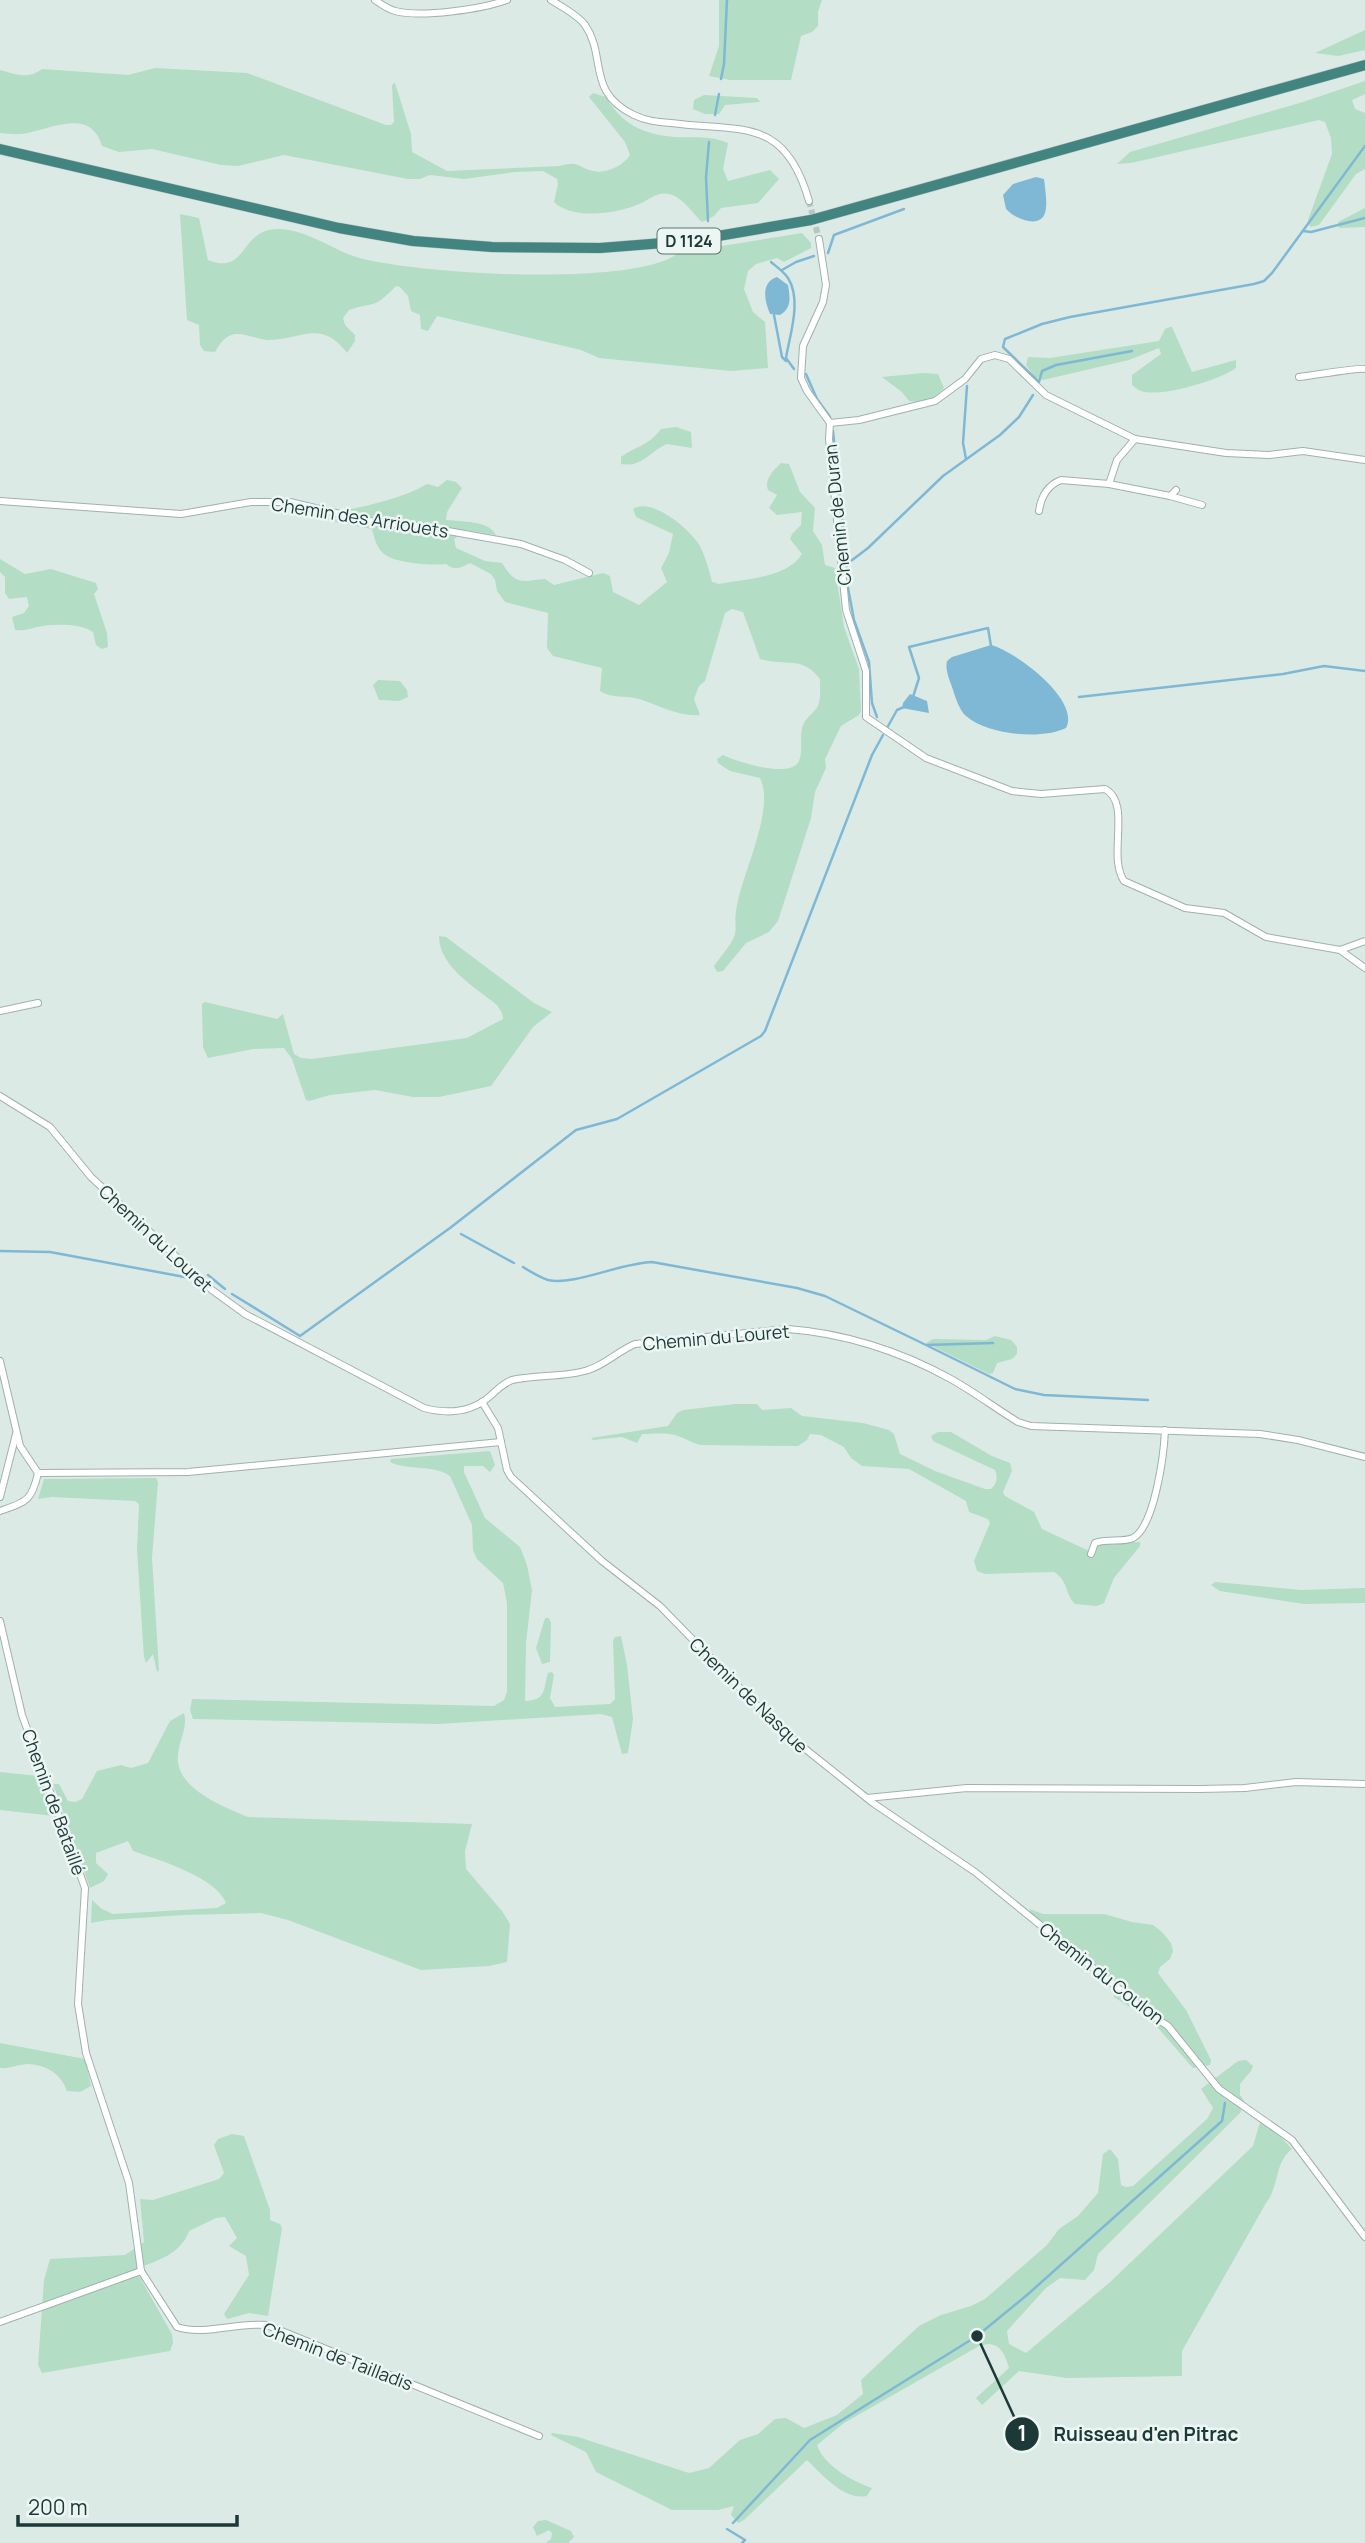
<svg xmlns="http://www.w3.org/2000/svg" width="1365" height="2543" font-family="Manrope,sans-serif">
<rect width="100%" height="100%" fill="#dceae6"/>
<g fill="#b3ddc5">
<path d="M 719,0 L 822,0 L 818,12 L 818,26 L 812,32 L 801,36 L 791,80 L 730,80 L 709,76 L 719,46 Z"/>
<path d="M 1365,30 L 1365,50 L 1338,56 L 1315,53 Z"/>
<path d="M 155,68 L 247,73 L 386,125 L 391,125 L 394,122 L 392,85 L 395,83 L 411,134 L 412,152 L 447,171 L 560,166 C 579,160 577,167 593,171 C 606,174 623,166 630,155 L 625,142 L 589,97 L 593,93 L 606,97 C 622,124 642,134 674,137 C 693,138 710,135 728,143 L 723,169 L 728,181 L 770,170 L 779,179 L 758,203 L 721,208 L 714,216 L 702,222 C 692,213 683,197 669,194 C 657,191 649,200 639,204 C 617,214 572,220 554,202 L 558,184 L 557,179 L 543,171 L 515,172 L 464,179 L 430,175 L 420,179 L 408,179 L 284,155 L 238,166 L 221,165 L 152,149 L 119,152 L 102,146 C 91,108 54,128 27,133 C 19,135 9,134 0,133 L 0,70 C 16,74 28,80 42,69 L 128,75 Z"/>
<path d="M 1365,81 L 1365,94 L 1352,100 L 1355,109 L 1365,113 L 1365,169 L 1356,174 L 1319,225 L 1310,227 L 1308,220 L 1332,154 L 1331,138 L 1325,122 L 1319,120 L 1131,163 L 1117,164 L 1130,152 L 1303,102 Z"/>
<path d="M 704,95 L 757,98 L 760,102 L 725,105 L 719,114 L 705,114 L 693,109 L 694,100 Z"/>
<path d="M 1365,208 L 1365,227 L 1339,228 L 1338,222 Z"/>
<path d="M 180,214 L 199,218 L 208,260 C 248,276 239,229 278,229 C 304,229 329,247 353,256 C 406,274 637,288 678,253 L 802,233 L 811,243 L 811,248 L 784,262 L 777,258 L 756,264 L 748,271 L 744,289 L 753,312 L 765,322 L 768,368 L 731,371 L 599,358 L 581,350 L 437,316 L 428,331 L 421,329 L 420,315 L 411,311 L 408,296 L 400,287 L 396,286 C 373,310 376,301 349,310 L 343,318 L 345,325 L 355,335 L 355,341 L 347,353 C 321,318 301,340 267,340 C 257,339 245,333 235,334 C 224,336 220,344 215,352 L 204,351 L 200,345 L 199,325 L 187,320 Z"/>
<path d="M 1170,327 L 1172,327 L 1192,372 L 1236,360 L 1236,368 C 1220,380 1160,398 1141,391 C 1138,390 1135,387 1132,385 L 1132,375 L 1161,354 L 1159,348 L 1129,360 L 1043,380 L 1035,377 L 1026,365 L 1028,357 L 1050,358 L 1159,341 L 1165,329 Z"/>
<path d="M 923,373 L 938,374 L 944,388 C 935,398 923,404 909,401 L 902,392 L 882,377 Z"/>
<path d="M 676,427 L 691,432 L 692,448 L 667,444 C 650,451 642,468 621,464 L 621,457 C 638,445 647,447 661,429 Z"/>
<path d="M 781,463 L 789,464 L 800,492 L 815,508 L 813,531 L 822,545 L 825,565 L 835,568 L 844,627 L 859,669 L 861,711 L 859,715 L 841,726 L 825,759 L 826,768 L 815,792 L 811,818 L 778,921 L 769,932 L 746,943 L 723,971 L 717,972 L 714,966 C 720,957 728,949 733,939 C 738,930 734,921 736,912 C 740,876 776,811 760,778 L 730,771 L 718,763 L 717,759 L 723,755 C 737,762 791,779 799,761 C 804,749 798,734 804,723 C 807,717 815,712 818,706 C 821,699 820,687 820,679 C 802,655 785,667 760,659 L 743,612 L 732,609 L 725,613 L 705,681 L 699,686 L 694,699 L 700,715 C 679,717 658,705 639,699 C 625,695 612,699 600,691 L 602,668 L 553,656 L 547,648 L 548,613 L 505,602 L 497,591 L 495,580 L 491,574 L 470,563 C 460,568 455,571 446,564 C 432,566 395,563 384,554 C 377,549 374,537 372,529 L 330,521 L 325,517 L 341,518 L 347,510 C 374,504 403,498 427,484 L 438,487 L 447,480 L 456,482 L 462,488 L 447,512 L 446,520 C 461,522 489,520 496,535 L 466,530 L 454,539 L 456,548 L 485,561 L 502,563 C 516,586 522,581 545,579 L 554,585 L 603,573 L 610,576 L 613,592 L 639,605 L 667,582 L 661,568 L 669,553 L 673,534 L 636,517 L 633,509 C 652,497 690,529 700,546 C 706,558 709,570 712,582 L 719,584 C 746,579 787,578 802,554 L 790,539 L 792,534 L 801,525 L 802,512 L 777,515 L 769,508 L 777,495 L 768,490 C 764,479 773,471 781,463 Z"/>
<path d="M 0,559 L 25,574 L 51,569 L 96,583 L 98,589 L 94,594 L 107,633 L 108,647 L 102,649 L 96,645 L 93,632 C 79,623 53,624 37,627 C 29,629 24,631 15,630 L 12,617 L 24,613 L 29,606 L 27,597 L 9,599 L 5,593 L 5,577 L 0,572 Z"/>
<path d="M 378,680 L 400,681 L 407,690 L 408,697 L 399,701 L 379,700 L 373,685 Z"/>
<path d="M 439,936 L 446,937 L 534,1003 L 552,1012 L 533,1027 L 491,1086 L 439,1097 L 413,1097 L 375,1090 L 330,1095 L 309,1101 L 306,1100 L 292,1059 L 284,1048 L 253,1049 L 208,1058 L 203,1047 L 202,1004 L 205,1002 L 277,1019 L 283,1014 L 294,1054 L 301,1058 L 312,1059 L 467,1038 L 503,1019 L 502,1013 L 497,1005 C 475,987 439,967 439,936 Z"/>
<path d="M 995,1336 L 1011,1340 L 1017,1347 L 1017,1354 L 1012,1359 L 997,1363 L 993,1373 L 989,1374 L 926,1343 L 933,1339 L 986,1340 Z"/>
<path d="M 735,1404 L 757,1404 L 762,1410 L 791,1408 L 802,1416 L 863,1423 L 889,1430 L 894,1434 L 900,1454 L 935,1471 L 985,1489 L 991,1489 C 997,1483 998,1478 995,1470 L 933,1441 L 931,1436 L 938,1432 L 951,1432 L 992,1456 L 1010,1463 L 1012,1471 L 1003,1492 L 1005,1496 L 1034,1512 L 1042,1529 L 1087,1550 L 1096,1550 L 1098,1545 L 1102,1544 L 1140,1542 L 1140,1546 L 1114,1578 L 1104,1603 L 1097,1606 L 1075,1604 C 1065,1594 1068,1580 1054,1572 L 985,1574 L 977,1571 L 974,1561 L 990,1523 L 988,1519 L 969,1512 L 966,1501 L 909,1469 L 862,1466 L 851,1458 L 844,1447 L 821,1435 L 810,1434 L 807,1440 L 798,1446 L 701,1445 C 692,1443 687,1439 678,1436 C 668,1432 653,1434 642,1434 L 637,1443 L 622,1437 L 593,1440 L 591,1438 L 668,1426 L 677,1413 L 683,1410 Z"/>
<path d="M 490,1451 L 495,1465 L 490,1472 L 483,1466 L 464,1466 L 464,1472 L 485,1518 L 520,1547 L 527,1565 L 532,1590 L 526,1643 L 525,1701 C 546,1700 543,1691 548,1673 L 552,1672 L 554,1675 L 550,1698 L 555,1707 L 610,1704 L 615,1699 L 613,1640 L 615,1637 L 621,1636 L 627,1665 L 633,1719 L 628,1753 L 622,1754 L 612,1717 L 601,1714 L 439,1724 L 193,1719 L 190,1710 L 192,1699 L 494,1706 L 504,1700 L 507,1692 L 507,1603 L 503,1583 L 477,1559 L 473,1550 L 472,1525 L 450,1476 C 433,1464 408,1471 390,1462 L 391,1459 Z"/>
<path d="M 156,1478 L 158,1482 L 152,1558 L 159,1670 L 157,1672 L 153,1654 L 146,1663 L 144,1657 L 137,1550 L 139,1504 L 135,1501 L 52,1497 L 38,1499 L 44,1479 Z"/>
<path d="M 1215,1582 L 1301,1590 L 1365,1588 L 1365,1603 L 1304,1604 L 1220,1591 L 1211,1585 Z"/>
<path d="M 545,1618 L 549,1618 L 551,1623 L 550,1662 L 542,1664 L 536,1648 Z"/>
<path d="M 184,1713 C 188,1728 179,1740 178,1755 C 174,1788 224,1807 248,1817 L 472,1824 L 465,1851 L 466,1869 L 502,1911 L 510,1924 L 507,1962 L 489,1966 L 421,1970 L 288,1920 L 261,1913 L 184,1915 L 107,1920 L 91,1923 L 92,1900 L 102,1909 L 113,1914 L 217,1908 L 226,1903 C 216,1877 159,1860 133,1851 L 128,1841 L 96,1853 L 96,1863 L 108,1874 L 104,1881 L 90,1888 L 53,1784 L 59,1784 L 68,1801 L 75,1802 L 82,1799 L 97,1771 L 121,1765 L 131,1768 L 148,1763 L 170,1721 Z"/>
<path d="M 0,1772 L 38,1776 L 54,1816 L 0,1810 Z"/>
<path d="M 1030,1909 L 1043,1914 L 1104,1914 L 1132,1922 L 1153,1925 L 1162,1932 L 1171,1943 L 1173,1951 L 1170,1959 L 1160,1967 L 1158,1973 L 1186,2010 L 1211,2060 L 1210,2065 L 1193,2068 L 1152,2021 L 1114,1997 L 1107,1973 L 1031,1913 Z"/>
<path d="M 0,2043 L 85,2059 L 91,2086 L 80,2092 L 67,2091 C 61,2074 47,2065 28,2064 C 19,2064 10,2069 0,2068 Z"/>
<path d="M 1246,2060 L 1253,2066 L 1251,2071 L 1240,2084 L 1240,2095 L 1245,2102 L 1240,2113 L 1098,2254 L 1094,2270 L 1085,2280 L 1060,2278 L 1046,2288 L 1007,2331 L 1009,2344 L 1026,2353 L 1109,2283 L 1253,2146 L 1260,2122 L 1279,2135 L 1292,2149 C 1274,2163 1280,2185 1266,2203 L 1182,2351 L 1182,2376 L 1067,2378 L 1019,2371 L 982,2405 L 976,2398 L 1009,2368 C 1004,2351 998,2340 979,2346 L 844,2423 L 817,2445 C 824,2466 854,2482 872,2488 L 867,2496 C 844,2501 822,2474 807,2460 L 744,2520 L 738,2523 L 731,2515 L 734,2506 L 718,2510 L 672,2510 L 596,2472 L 586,2452 L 551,2435 L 552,2433 L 578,2437 L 689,2473 L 709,2468 L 740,2440 L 758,2434 L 775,2419 L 786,2418 L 804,2428 L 837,2415 L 863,2394 L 861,2380 L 919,2326 L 941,2315 L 971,2306 L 985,2299 L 1047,2245 L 1059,2229 L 1078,2216 L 1098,2193 L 1103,2154 L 1110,2149 L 1118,2159 L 1121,2185 L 1126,2187 L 1133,2186 L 1207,2119 L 1213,2108 L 1201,2089 L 1238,2061 Z"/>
<path d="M 232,2134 L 244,2136 L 270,2210 L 270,2220 L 280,2224 L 282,2228 L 268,2316 L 249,2313 L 227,2319 L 224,2314 L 249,2275 L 246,2256 L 229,2246 L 237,2238 L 225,2217 L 216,2218 L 189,2231 C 181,2254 157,2261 135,2269 L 172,2334 L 173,2343 L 170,2351 L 42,2373 L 38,2365 L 44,2280 L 50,2259 L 125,2255 L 144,2242 L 140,2199 L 153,2200 L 219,2179 L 224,2173 L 214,2145 L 218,2139 Z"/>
<path d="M 546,2520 L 571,2531 L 574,2537 L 568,2543 L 546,2543 L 551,2539 L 552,2533 L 549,2530 L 537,2536 L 533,2527 L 538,2521 Z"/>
</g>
<g fill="#7fb8d4">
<path d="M 1036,177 L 1044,179 C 1045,188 1047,199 1046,208 C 1044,231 1016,220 1006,209 L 1003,195 L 1013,184 Z"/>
<path d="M 777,277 L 788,285 C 790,297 792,308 780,315 L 770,314 C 764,300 761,282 777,277 Z"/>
<path d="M 991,645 C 1015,651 1081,700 1066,728 C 1042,740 987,735 966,716 C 959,710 955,696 952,687 C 949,678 945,670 947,661 L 952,657 Z"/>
<path d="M 910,694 L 927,701 L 929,713 L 902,708 L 903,703 Z"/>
</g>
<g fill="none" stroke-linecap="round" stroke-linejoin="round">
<g stroke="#7fb8d4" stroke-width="2.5">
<path d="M 721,79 L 724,64 L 727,0"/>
<path d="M 715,115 L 719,94"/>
<path d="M 708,221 L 706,177 L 709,142"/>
<path d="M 1303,231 L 1311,232 L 1365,218"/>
<path d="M 828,253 L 834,235 L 904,209"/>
<path d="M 771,262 C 777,267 784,272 788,278 C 802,300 790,334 786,358 L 794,369"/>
<path d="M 782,270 L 796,262 L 814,256"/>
<path d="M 774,315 L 782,357 L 786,361"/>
<path d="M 1132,351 L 1056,365 L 1042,371 L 1039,382 L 1003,347 L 1005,339 L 1042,324 L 1070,317 L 1254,284 L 1264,281 L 1272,273 L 1365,146"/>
<path d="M 806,374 L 817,399 L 830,417"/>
<path d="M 833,431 L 847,564 L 846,577 L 854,620 L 869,662 L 872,703 L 877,717"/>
<path d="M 966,459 L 963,443 L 967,386"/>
<path d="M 847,564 L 868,548 L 943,476 L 1000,435 L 1019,417 L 1033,395"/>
<path d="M 913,697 L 919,678 L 909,647 L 988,628 L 991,646"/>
<path d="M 1079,697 L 1283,674 L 1324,666 L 1365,671"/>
<path d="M 887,728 L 897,710 L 904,707"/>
<path d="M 461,1234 L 514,1263"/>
<path d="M 0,1251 L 50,1252 L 190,1278"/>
<path d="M 523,1267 C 531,1272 539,1277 548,1280 C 574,1286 620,1263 652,1262 L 797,1288 L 825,1296 L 926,1345 L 993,1343"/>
<path d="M 208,1275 L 225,1289"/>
<path d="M 232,1294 L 300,1336 L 450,1228 L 576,1130 L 617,1119 L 761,1036 L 765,1031 L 872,755 L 883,735"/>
<path d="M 928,1346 L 1015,1389 L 1044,1395 L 1148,1400"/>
<path d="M 733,2523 L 810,2440 L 977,2336 L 1027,2295 L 1222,2121 L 1225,2103"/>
<path d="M 727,2529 L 745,2540 L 742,2543"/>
</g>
<path stroke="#b6c7c3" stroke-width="6" stroke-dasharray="6 3" stroke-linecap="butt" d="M 809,201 L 819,239"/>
<g stroke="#9fb1ae" stroke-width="8">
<g id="minor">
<path d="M 375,0 C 382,5 388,9 395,11 C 421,18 482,9 507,0"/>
<path d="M 551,0 C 562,7 578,15 585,25 C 607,57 586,92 634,115 C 646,121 658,122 671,123 C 741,132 785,116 809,201"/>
<path d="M 819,239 L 826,285 L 823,302 L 803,346 L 801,378 L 807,391 L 830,423 L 829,439 L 846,610 L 866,671 L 866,717 L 926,758 L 1012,791 L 1041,794 L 1105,789 C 1132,803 1107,856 1124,881 L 1185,908 L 1224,913 L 1266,937 L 1340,950 L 1365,968"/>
<path d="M 1299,377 C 1311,376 1359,367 1365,369"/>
<path d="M 830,423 L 859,420 L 935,401 L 965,379 L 981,359 L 995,355 L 1009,359 L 1046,395 L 1135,439 L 1226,453 L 1269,455 L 1303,451 L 1365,460"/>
<path d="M 1109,484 L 1170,496 L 1176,490"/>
<path d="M 1170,496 L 1202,505"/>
<path d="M 0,501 L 181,514 L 251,502 L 290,502 L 374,522 L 420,526 L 521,544 L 565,560 L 589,573"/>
<path d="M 1039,511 C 1041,497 1048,485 1061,480 L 1109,484 L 1117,460 L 1135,439"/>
<path d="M 1340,950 L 1365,941"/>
<path d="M 0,1011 L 38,1003"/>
<path d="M 0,1096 L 50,1127 L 91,1177 L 212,1290 L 245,1314 L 424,1408 C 447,1414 470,1413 489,1397 C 497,1390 502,1384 512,1380 C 537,1374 564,1378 588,1370 C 605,1365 618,1351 635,1344 L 788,1329 C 843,1333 900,1351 949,1378 C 973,1391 995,1408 1018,1422 L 1031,1426 L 1260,1434 L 1298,1440 L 1365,1457"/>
<path d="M 0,1361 L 20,1446 L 38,1473 C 32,1501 26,1502 0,1511"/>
<path d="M 482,1402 L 498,1428 L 507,1470 L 511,1477 L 602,1561 L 660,1606 L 779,1728 L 873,1803 L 975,1872 L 1150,2014 L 1168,2026 L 1219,2089 L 1292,2140 L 1365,2237"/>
<path d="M 38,1473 L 188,1472 L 501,1442"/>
<path d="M 0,1497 L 16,1434"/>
<path d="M 1091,1554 L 1095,1543 C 1107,1538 1122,1543 1133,1538 C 1155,1526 1164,1453 1165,1430"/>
<path d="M 0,1621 L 22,1715 L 85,1888 L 78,2004 L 86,2053 L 129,2183 L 141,2271"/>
<path d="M 867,1798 L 967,1788 L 1200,1789 L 1245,1788 L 1296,1782 L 1365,1784"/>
<path d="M 0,2322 L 141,2271 L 177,2327 C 206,2336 237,2322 267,2325 L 539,2436"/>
</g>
</g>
<g stroke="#bbc4c3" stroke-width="11">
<path id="trunk" d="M 0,149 L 339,228 L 413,241 L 492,247 L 600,248 L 689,241 L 811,220 L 1365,65"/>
</g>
<use href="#minor" stroke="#fff" stroke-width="6"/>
<use href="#trunk" stroke="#428480" stroke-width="10"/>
</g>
<g text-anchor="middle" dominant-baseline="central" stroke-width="5" stroke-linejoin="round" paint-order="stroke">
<rect fill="#ecf6f3" stroke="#5b726f" stroke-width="2" x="657.5" y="228.5" width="63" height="25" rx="5"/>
<g font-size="16" font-weight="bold" fill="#1d3937">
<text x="689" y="241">D 1124</text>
</g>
<g font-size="18" fill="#1d3937" stroke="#ecf6f3">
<text transform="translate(837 515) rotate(-96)">Chemin de Duran</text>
<text transform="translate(360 517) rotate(9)">Chemin des Arriouets</text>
<text transform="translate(156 1238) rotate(43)">Chemin du Louret</text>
<text transform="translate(716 1337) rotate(-5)">Chemin du Louret</text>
<text transform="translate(749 1695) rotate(44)">Chemin de Nasque</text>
<text transform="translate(54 1802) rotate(70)">Chemin de Bataillé</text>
<text transform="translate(1102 1973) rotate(38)">Chemin du Coulon</text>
<text transform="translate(338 2356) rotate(21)">Chemin de Tailladis</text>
</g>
</g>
<path fill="none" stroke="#1d3937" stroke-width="2.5" d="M977 2336L1022 2434"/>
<g fill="#1d3937" stroke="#ecf6f3" stroke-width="2.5">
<circle cx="977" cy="2336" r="7"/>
<circle cx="1022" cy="2434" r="18"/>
</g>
<g font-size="21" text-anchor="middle" font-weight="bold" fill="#fff">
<text x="1022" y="2441">1</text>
</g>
<g font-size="19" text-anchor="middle" font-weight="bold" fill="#1d3937" stroke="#ecf6f3" stroke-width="5" stroke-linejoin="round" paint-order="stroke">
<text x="1146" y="2441">Ruisseau d'en Pitrac</text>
</g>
<path d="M18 2515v10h219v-10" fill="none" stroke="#1d3937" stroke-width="3.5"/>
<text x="28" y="2515" font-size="21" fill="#1d3937" stroke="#ecf6f3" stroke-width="5" paint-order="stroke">200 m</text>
</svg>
